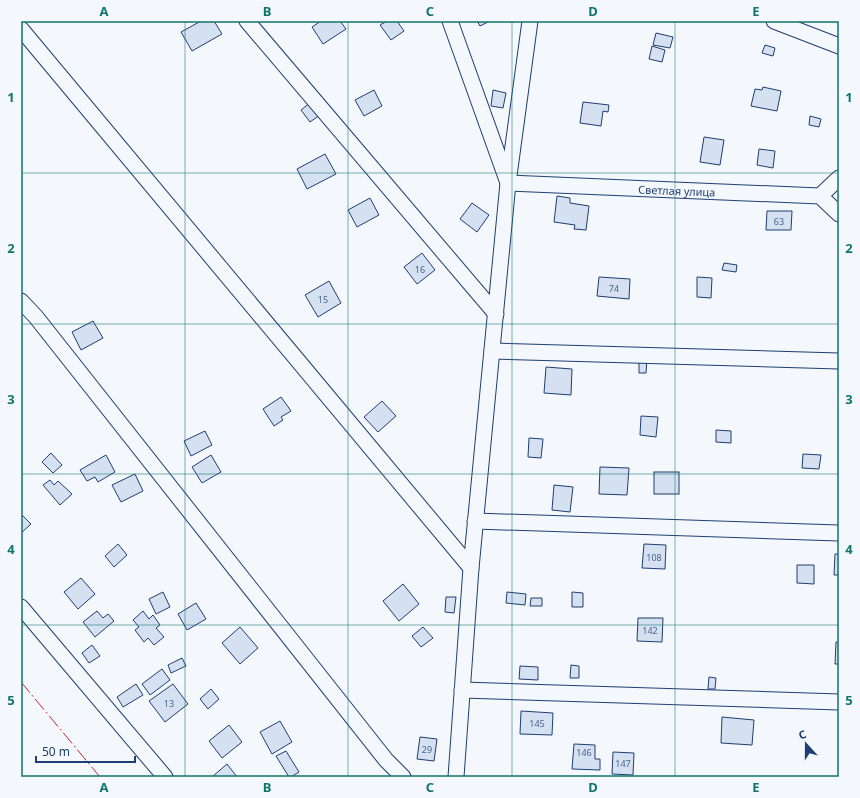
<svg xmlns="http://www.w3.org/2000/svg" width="860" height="798" font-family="'Noto Sans',sans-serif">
<rect width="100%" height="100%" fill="#f4f7fb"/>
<g fill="#d5e0f0" stroke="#1d3f73">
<path d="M 201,21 L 214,21 L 222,34 L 192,51 L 181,32 Z"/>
<path d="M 321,21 L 340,21 L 346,29 L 323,44 L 312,27 Z"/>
<path d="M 387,21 L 397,21 L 404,31 L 391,40 L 380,25 Z"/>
<path d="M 477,21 L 487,21 L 488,22 L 480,26 Z"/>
<path d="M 656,33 L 673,37 L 670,48 L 653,45 Z"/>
<path d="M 765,45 L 775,48 L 773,56 L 762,53 Z"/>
<path d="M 652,46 L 665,50 L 662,62 L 649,59 Z"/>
<path d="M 763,87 L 781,91 L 777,111 L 751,106 L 755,89 L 762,90 Z"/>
<path d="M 374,90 L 382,106 L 364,116 L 355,100 Z"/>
<path d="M 493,90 L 506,93 L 503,108 L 491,106 Z"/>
<path d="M 311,102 L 320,115 L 310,122 L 301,110 Z"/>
<path d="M 583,102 L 609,105 L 608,112 L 603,111 L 601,126 L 580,123 Z"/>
<path d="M 810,116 L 821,119 L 819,127 L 809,125 Z"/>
<path d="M 704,137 L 724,140 L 720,165 L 700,162 Z"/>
<path d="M 759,149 L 775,151 L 773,168 L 757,165 Z"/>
<path d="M 325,154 L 336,174 L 307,189 L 297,169 Z"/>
<path d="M 557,196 L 570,198 L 570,203 L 589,206 L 586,230 L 574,229 L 575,225 L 554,222 Z"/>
<path d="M 370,198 L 379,215 L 357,227 L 348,210 Z"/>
<path d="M 472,203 L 489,215 L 477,232 L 460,219 Z"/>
<path d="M 767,211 L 792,211 L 791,230 L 766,230 Z"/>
<path d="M 422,253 L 435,270 L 417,284 L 404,267 Z"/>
<path d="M 724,263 L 737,265 L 736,272 L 722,270 Z"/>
<path d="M 599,277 L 630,279 L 629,299 L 597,296 Z"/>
<path d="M 697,277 L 712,278 L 711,298 L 697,297 Z"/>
<path d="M 329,281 L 341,303 L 318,317 L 305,295 Z"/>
<path d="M 93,321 L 103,338 L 81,350 L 72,332 Z"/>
<path d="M 639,359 L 647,359 L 646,373 L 639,373 Z"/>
<path d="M 546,367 L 572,369 L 571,395 L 544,393 Z"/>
<path d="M 281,397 L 291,411 L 281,417 L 283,420 L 274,426 L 263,409 Z"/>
<path d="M 382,401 L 396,416 L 378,432 L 364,417 Z"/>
<path d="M 641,416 L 658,417 L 656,437 L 640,435 Z"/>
<path d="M 716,430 L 731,431 L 731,443 L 716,442 Z"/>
<path d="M 205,431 L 212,445 L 191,456 L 184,441 Z"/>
<path d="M 529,438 L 543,439 L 541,458 L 528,457 Z"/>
<path d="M 51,453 L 62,465 L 53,473 L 42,462 Z"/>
<path d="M 803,454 L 821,455 L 819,469 L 802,468 Z"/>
<path d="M 106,455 L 115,472 L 98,482 L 95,477 L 87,481 L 80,470 Z"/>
<path d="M 211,455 L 221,472 L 202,483 L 192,467 Z"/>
<path d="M 600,467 L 629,468 L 627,495 L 599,494 Z"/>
<rect x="654" y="472" width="25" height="22"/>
<path d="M 135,474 L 143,491 L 121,502 L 112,485 Z"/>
<path d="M 50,480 L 54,485 L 58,481 L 72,494 L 60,505 L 43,485 Z"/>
<path d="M 554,485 L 573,487 L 570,512 L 552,510 Z"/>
<path d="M 21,514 L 31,524 L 21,533 Z"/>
<path d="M 118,544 L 127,555 L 114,567 L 105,556 Z"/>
<path d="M 644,544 L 666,545 L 665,569 L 642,568 Z"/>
<path d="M 835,554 L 839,554 L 839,575 L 834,575 Z"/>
<path d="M 797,565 L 814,565 L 814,584 L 797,583 Z"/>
<path d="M 81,578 L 95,594 L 78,609 L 64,592 Z"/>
<path d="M 403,584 L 419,604 L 399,621 L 383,601 Z"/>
<path d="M 163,592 L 170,607 L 156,614 L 149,599 Z"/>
<path d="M 507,592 L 526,594 L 525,605 L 506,603 Z"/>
<path d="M 572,592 L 583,593 L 583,607 L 572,607 Z"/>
<path d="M 446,597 L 456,597 L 454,613 L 445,612 Z"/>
<path d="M 531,598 L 542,598 L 542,606 L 530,606 Z"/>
<path d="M 196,603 L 206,619 L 187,630 L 178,614 Z"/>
<path d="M 97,611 L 103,618 L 108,614 L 114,621 L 95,637 L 83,622 Z"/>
<path d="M 143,611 L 149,619 L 153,615 L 160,625 L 156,628 L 164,637 L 154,645 L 148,638 L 144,642 L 135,630 L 139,627 L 133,620 Z"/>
<path d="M 638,618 L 663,618 L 662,642 L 637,641 Z"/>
<path d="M 240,627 L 258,648 L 240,664 L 222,643 Z"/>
<path d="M 423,627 L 433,638 L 421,647 L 412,636 Z"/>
<path d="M 836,642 L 839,642 L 839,664 L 835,664 Z"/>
<path d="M 92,645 L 100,656 L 89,663 L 82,653 Z"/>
<path d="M 182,658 L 186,666 L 171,673 L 168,665 Z"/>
<path d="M 571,665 L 579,666 L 579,678 L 570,678 Z"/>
<path d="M 520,666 L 538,667 L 538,680 L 519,679 Z"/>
<path d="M 162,669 L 170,680 L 150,695 L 142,684 Z"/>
<path d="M 709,677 L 716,678 L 715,689 L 708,689 Z"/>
<path d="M 136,684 L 143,695 L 123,707 L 117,697 Z"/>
<path d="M 173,684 L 188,704 L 165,722 L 149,701 Z"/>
<path d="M 211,689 L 219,699 L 208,709 L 200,699 Z"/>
<path d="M 521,711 L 553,713 L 552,735 L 520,734 Z"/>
<path d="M 722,717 L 754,720 L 752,745 L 721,743 Z"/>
<path d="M 280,721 L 292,742 L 272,754 L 260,732 Z"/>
<path d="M 229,725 L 242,742 L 222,758 L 209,741 Z"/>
<path d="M 420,737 L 437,739 L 434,761 L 417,759 Z"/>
<path d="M 574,744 L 595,745 L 595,759 L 600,759 L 600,770 L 572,769 Z"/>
<path d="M 286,751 L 299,772 L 291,777 L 289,777 L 276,756 Z"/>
<path d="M 613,752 L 634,753 L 633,775 L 612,774 Z"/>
<path d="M 227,764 L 237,777 L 212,777 Z"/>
</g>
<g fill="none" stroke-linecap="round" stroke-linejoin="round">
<g stroke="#1d3f73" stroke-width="17">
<g id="minor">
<path d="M 247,21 L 496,314"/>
<path id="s1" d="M 450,21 L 508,183 L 820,196 L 839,214"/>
<path d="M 774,21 L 839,46"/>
<path d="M 21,29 L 471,568"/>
<path d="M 820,196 L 839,178"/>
<path d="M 21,301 L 36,317 L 386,760 L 403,777"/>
<path d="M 492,351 L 839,361"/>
<path d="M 475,521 L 839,533"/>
<path d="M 21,607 L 165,777"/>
<path d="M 462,690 L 839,702"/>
<path d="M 456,777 L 471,568 L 508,183 L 530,21"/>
</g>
</g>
<use href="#minor" stroke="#f4f7fb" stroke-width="15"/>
<path stroke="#c62828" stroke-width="1" stroke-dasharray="14 3 2 3" stroke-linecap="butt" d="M 21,682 L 100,777"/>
</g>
<path fill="none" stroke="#0f766e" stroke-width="1" stroke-opacity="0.55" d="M 185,21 L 185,777M 348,21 L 348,777M 512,21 L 512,777M 675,21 L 675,777M 21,173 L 839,173M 21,324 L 839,324M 21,474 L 839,474M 21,625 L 839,625"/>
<g text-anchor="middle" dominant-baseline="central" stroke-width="3" stroke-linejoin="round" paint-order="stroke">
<g font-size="9" fill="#4b6792">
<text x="779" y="221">63</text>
<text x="420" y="269">16</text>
<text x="614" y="288">74</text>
<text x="323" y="299">15</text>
<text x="654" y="557">108</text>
<text x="650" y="630">142</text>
<text x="169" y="703">13</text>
<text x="537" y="723">145</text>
<text x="427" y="749">29</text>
<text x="584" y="752">146</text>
<text x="623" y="763">147</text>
</g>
<g font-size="11" fill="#1d3f73" stroke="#f4f7fb">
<text stroke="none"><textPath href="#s1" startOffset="341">Светлая улица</textPath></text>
</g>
</g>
<rect width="860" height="798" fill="none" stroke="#f4f7fb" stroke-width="44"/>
<g transform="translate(806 744) rotate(339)" stroke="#f4f7fb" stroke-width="3" paint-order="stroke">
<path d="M0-3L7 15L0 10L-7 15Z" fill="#1d3f73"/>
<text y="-6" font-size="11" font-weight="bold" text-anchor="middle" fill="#1d3f73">С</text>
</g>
<path d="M36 756v6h99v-6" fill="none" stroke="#1d3f73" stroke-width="2"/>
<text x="42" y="756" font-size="12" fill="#1d3f73" stroke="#f4f7fb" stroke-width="3" paint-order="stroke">50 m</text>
<rect x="22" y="22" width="816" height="754" fill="none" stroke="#0f766e" stroke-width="1.5"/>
<g font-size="13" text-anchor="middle" font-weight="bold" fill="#0f766e">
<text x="104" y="16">A</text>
<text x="267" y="16">B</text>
<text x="430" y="16">C</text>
<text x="593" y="16">D</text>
<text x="756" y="16">E</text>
<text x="11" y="102">1</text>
<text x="849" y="102">1</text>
<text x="11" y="253">2</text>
<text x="849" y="253">2</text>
<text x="11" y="404">3</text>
<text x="849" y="404">3</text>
<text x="11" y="554">4</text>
<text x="849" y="554">4</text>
<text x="11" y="705">5</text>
<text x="849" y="705">5</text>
<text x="104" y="792">A</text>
<text x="267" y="792">B</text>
<text x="430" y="792">C</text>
<text x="593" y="792">D</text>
<text x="756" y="792">E</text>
</g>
</svg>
